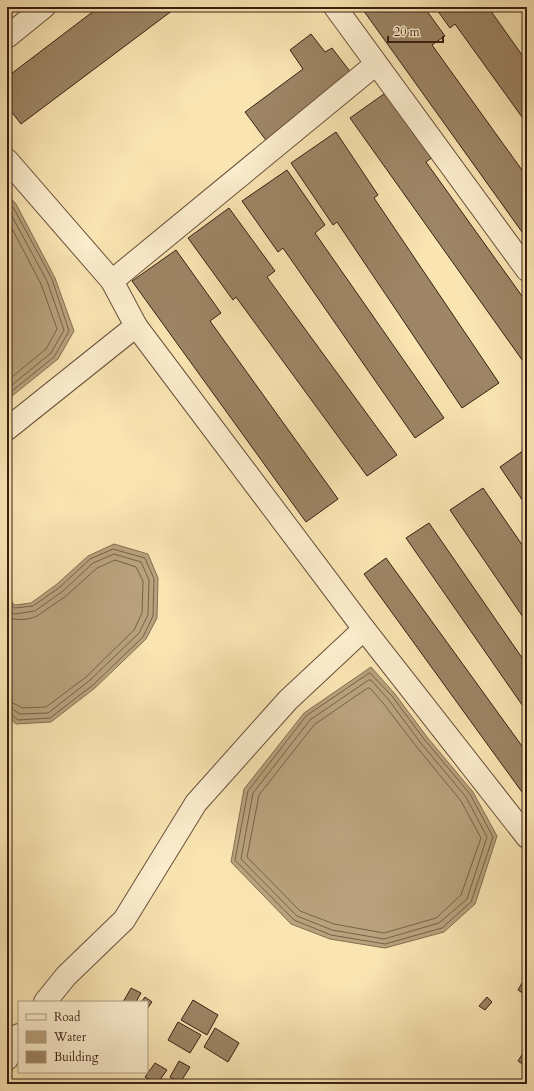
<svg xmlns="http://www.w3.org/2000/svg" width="534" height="1091" font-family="Cardo,serif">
<rect width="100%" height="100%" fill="#f9e4b2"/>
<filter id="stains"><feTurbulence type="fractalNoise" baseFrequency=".005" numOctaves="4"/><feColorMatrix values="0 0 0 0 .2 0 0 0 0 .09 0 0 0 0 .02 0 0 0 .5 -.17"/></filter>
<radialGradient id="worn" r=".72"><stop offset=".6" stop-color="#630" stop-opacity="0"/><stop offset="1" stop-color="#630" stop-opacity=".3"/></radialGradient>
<g fill="#b8a17c" stroke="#856d52">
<path d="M 7,194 L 16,204 L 55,278 L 74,331 L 58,359 L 7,400 Z"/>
<path d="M 114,544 L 148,554 L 158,578 L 157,618 L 146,639 L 95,688 L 51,722 L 16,724 L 7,716 L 7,598 L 15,605 L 31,603 L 57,584 L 88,556 Z"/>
<path d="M 371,667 L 395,694 L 427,737 L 473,792 L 497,836 L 475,904 L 444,932 L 385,948 L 330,939 L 291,924 L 231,862 L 244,789 L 304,713 Z"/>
</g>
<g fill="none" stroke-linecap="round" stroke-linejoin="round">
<g stroke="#786047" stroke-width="1">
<path d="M 7,200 L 13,207 L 52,279 L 69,331 L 54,357 L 7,395"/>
<path d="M 7,207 L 47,281 L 64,330 L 51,353 L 7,389"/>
<path d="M 7,219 L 41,284 L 57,329 L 46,349 L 7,381"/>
<path d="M 7,603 L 15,608 L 33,606 L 60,587 L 90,559 L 113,549 L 145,558 L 154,579 L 153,616 L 143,637 L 93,685 L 50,718 L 18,720 L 11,714 L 7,713"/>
<path d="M 7,610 L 11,613 L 15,614 L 35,611 L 63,591 L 93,563 L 114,554 L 141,562 L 149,580 L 148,615 L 139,633 L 89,681 L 48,713 L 20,714 L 12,709 L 7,708"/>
<path d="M 7,617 C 15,621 29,620 37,616 L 66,596 L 97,568 L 115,560 L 136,567 L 143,581 L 142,613 L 134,630 L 86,677 L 46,707 L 22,708 L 15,704 L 7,702"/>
<path d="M 370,673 L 392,696 L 424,739 L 470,794 L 493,837 L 471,902 L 442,928 L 385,944 L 331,935 L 294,920 L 235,860 L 248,791 L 306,716 Z"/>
<path d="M 369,680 L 371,680 L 388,699 L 420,742 L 466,797 L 487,837 L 467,899 L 439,923 L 384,939 L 332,930 L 297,916 L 241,859 L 253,793 L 310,720 Z"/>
<path d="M 368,688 L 370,688 L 383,703 L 416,746 L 461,801 L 481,838 L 461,895 L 436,918 L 384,933 L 334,924 L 300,911 L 247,857 L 259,795 L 314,725 Z"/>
</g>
</g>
<g fill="#9d8565" stroke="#391f12">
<path d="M 99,7 L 177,7 L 21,124 L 7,106 L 7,77 Z"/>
<path d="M 361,7 L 424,7 L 445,36 L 432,45 L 527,177 L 527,239 Z"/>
<path d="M 435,7 L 488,7 L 527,62 L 527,124 L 455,24 L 450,28 Z"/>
<path d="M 518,7 L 527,7 L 527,19 Z"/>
<path d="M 311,34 L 325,52 L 332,48 L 355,78 L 268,143 L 245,112 L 303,69 L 290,50 Z"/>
<path d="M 391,89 L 437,154 L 426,162 L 527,303 L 527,362 L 525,364 L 350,118 Z"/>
<path d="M 336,132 L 378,195 L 374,198 L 499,383 L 462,408 L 337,222 L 333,225 L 291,163 Z"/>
<path d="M 287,170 L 325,225 L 315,233 L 444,418 L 415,438 L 283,248 L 278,252 L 242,201 Z"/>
<path d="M 229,208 L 275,271 L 267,277 L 397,455 L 367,476 L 236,297 L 233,300 L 188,238 Z"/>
<path d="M 176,250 L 221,313 L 210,321 L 338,499 L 306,522 L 132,281 Z"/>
<path d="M 527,448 L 527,507 L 500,467 Z"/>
<path d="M 483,488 L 527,552 L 527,623 L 450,510 Z"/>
<path d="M 429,523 L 527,665 L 527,712 L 406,538 Z"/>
<path d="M 386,558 L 527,753 L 527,799 L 364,574 Z"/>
<path d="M 526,976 L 527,977 L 527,996 L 518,990 Z"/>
<path d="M 131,988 L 141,993 L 136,1002 L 123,1002 Z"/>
<path d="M 145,997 L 152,1002 L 147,1009 L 147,1002 L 141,1002 Z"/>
<path d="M 487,997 L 492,1002 L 485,1010 L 479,1006 Z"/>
<path d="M 193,1000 L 218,1015 L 207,1035 L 181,1020 Z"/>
<path d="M 178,1022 L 201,1035 L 190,1053 L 168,1040 Z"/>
<path d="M 215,1028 L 239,1043 L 228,1062 L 204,1047 Z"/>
<path d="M 527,1047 L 527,1067 L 518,1061 Z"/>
<path d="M 179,1061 L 190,1067 L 180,1083 L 170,1077 Z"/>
<path d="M 155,1063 L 167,1070 L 157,1084 L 145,1077 Z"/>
</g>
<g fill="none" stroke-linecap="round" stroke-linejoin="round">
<g stroke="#69503a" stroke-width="24">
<g id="minor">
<path d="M 335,7 L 527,270"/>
<path d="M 7,37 L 44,7"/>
<path d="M 7,160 L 112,281 L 136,326 L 364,629 L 288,700 L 196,803 L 124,920 L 66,976 L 45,1002"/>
<path d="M 112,281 L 376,64"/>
<path d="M 7,429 L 136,326"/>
<path d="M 364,629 L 527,837"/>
<path d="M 7,1059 L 15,1041 L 19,1035"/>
</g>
</g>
<use href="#minor" stroke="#fbedcd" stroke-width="22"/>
</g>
<rect width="534" height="1091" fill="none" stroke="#f9e4b2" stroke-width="24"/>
<rect x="8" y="8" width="518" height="1075" fill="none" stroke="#391f12" stroke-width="2"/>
<rect x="12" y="12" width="510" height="1067" fill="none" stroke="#391f12"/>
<rect x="18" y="1001" width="130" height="72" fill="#fbedcd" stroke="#ad9b82"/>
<rect x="26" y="1014" width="20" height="6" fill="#fbedcd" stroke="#ad9b82"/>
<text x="54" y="1021" font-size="12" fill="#391f12">Road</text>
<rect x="26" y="1031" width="20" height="12" fill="#b8a17c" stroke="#ad9b82"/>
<text x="54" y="1041" font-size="12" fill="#391f12">Water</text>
<rect x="26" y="1051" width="20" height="12" fill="#9d8565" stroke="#ad9b82"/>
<text x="54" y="1061" font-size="12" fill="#391f12">Building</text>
<path d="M388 36v6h55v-6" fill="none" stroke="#391f12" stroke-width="2"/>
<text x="394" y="36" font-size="12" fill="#391f12" stroke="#fbedcd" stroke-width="3" paint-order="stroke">20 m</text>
<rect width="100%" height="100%" filter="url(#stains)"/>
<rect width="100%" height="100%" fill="url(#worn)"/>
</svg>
